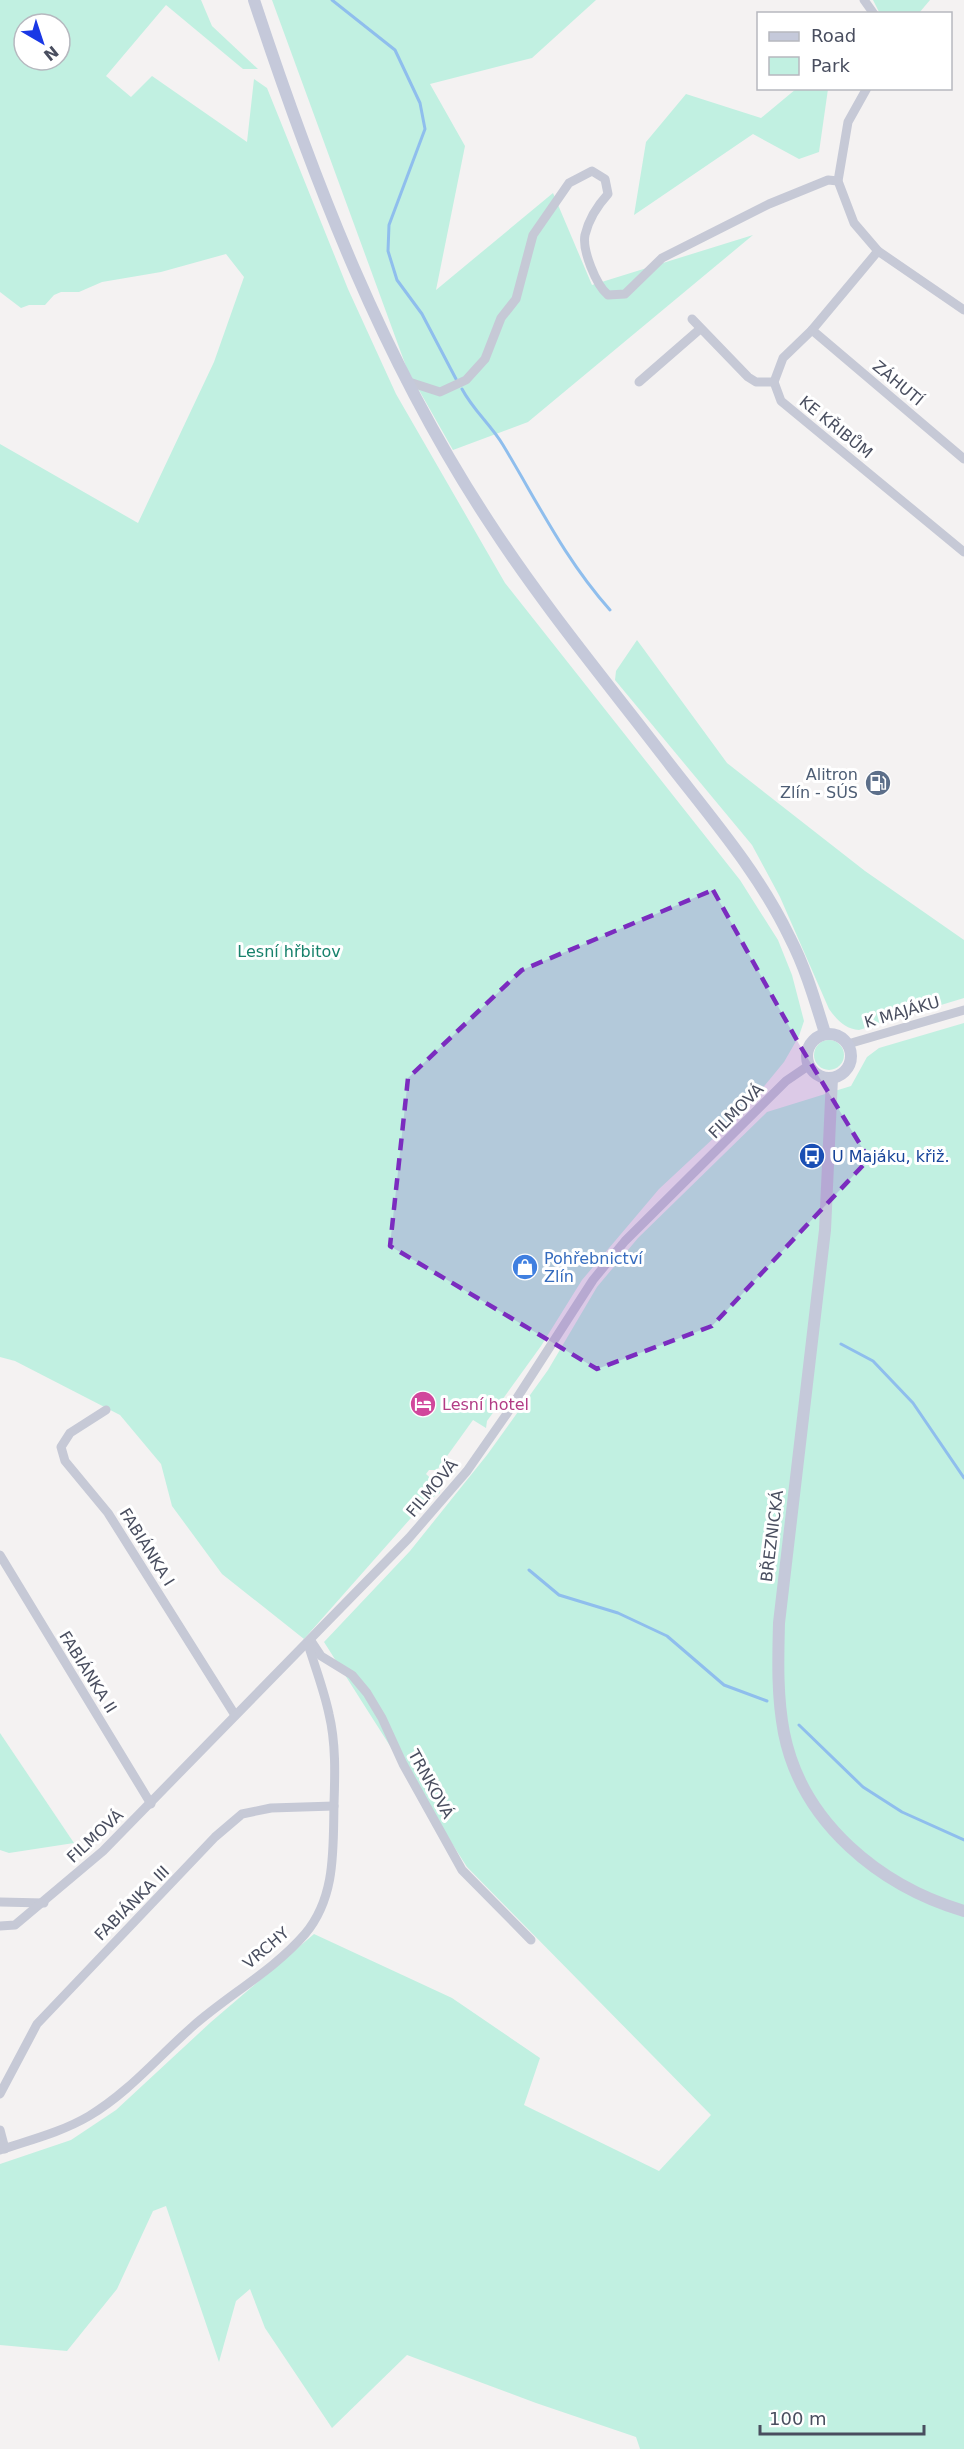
<svg xmlns="http://www.w3.org/2000/svg" width="964" height="2449" font-family="'DejaVu Sans',sans-serif">
<rect width="100%" height="100%" fill="#f4f2f2"/>
<g fill="#c1f0e1" fill-rule="evenodd">
<path d="M 0,0 L 201,0 L 212,26 L 258,69 L 243,69 L 166,5 L 106,76 L 131,97 L 152,76 L 247,142 L 254,79 L 267,88 L 348,289 L 396,394 L 505,583 L 740,880 L 778,940 L 792,975 L 804,1021 L 799,1036 L 784,1062 L 747,1107 L 659,1189 L 582,1280 L 541,1346 L 487,1421 L 486,1428 L 473,1420 L 437,1470 L 429,1470 L 426,1474 L 438,1485 L 440,1493 L 426,1501 L 304,1639 L 222,1574 L 172,1506 L 161,1464 L 120,1415 L 15,1361 L 0,1357 L 0,444 L 138,523 L 214,362 L 244,277 L 226,254 L 161,272 L 102,282 L 79,292 L 61,292 L 54,295 L 45,305 L 29,305 L 21,308 L 0,292 ZM 24,24 L 60,24 L 60,60 L 24,60 Z"/>
<path d="M 272,0 L 596,0 L 532,58 L 430,84 L 465,146 L 436,290 L 553,193 L 592,285 L 753,235 L 528,422 L 453,450 L 407,369 Z"/>
<path d="M 873,0 L 930,0 L 919,13 L 880,14 Z"/>
<path d="M 796,89 L 828,89 L 819,152 L 799,159 L 753,134 L 634,215 L 646,142 L 686,94 L 761,118 Z"/>
<path d="M 637,640 L 727,763 L 865,871 L 964,940 L 964,998 L 859,1030 C 845,1029 837,1020 829,1009 L 780,897 L 752,845 L 615,680 L 616,671 Z"/>
<path d="M 964,1023 L 964,2449 L 640,2449 L 636,2437 L 536,2403 L 407,2355 L 332,2428 L 265,2328 L 250,2289 L 236,2301 L 219,2362 L 166,2206 L 153,2211 L 117,2289 L 67,2351 L 0,2345 L 0,2164 L 71,2140 L 116,2110 L 211,2022 L 314,1934 L 452,1998 L 540,2058 L 524,2105 L 659,2171 L 711,2115 L 467,1867 L 324,1642 L 410,1551 L 487,1455 L 548,1370 L 597,1287 L 638,1238 L 767,1112 L 851,1086 L 867,1057 L 879,1048 Z"/>
<circle cx="829" cy="1055" r="15"/>
<path d="M 0,1733 L 74,1843 L 9,1853 L 0,1850 Z"/>
</g>
<g fill="none" stroke-linecap="round" stroke-linejoin="round">
<g stroke="#8fbeed" stroke-width="3">
<path d="M 332,0 L 395,50 L 420,103 L 425,129 L 389,225 L 388,251 L 397,280 L 422,314 L 456,379"/>
<path d="M 462,389 C 473,410 491,425 503,445 C 538,503 564,558 610,610"/>
<path d="M 841,1344 L 873,1361 L 913,1403 L 964,1478"/>
<path d="M 529,1570 L 559,1595 L 618,1613 L 667,1636 L 724,1685 L 767,1701"/>
<path d="M 799,1725 L 863,1787 L 902,1812 L 964,1840"/>
</g>
<g stroke="#c6c9d6" stroke-width="9">
<path d="M 864,0 L 874,14"/>
<path d="M 867,88 L 848,122 L 838,181 L 854,223 L 878,251 L 964,310"/>
<path d="M 878,251 L 812,330 L 783,358 L 774,382 L 781,401 L 964,552"/>
<path d="M 692,319 L 748,377 L 756,382 L 774,382"/>
<path d="M 812,330 L 964,459"/>
<path d="M 406,381 L 440,392 L 466,380 L 485,359 L 501,318 L 516,299 L 533,235 L 569,183 L 592,171 L 605,179 L 608,194 C 597,206 589,218 585,235 C 582,250 596,285 608,295 L 625,294 L 662,258 L 769,204 L 828,180 L 838,181"/>
<path d="M 639,382 L 700,329"/>
<path d="M 848,1044 L 964,1010"/>
<path d="M 106,1410 L 70,1433 L 61,1447 L 65,1461 L 108,1513 L 235,1715"/>
<path d="M 0,1555 L 151,1804"/>
<path d="M 311,1641 L 321,1656 L 352,1675 L 367,1693 L 382,1718 L 403,1764 L 462,1870 L 531,1940"/>
<path d="M 0,1902 L 44,1903"/>
<path d="M 0,1926 L 15,1925 L 103,1851 L 409,1538 L 467,1471 L 506,1415 L 593,1280 L 625,1241 L 786,1081 L 808,1066"/>
<path d="M 0,2094 L 37,2024 L 215,1837 L 242,1814 L 271,1808 L 334,1806"/>
<path d="M 0,2130 L 5,2149"/>
<path d="M 0,2150 C 30,2140 62,2132 89,2116 C 129,2092 158,2057 192,2027 C 228,1995 273,1971 305,1934 C 336,1897 333,1850 334,1804 C 335,1775 336,1743 329,1714 C 324,1690 315,1667 308,1644"/>
</g>
<g stroke="#c5c9da" stroke-width="12">
<path d="M 254,0 C 314,182 383,361 489,522 C 544,607 610,686 671,766 C 714,821 760,875 790,938 C 806,969 815,1001 825,1033"/>
<circle cx="829" cy="1056" r="22"/>
<path d="M 832,1078 L 825,1230 L 779,1623 C 778,1660 777,1697 784,1733 C 802,1823 880,1886 964,1911"/>
</g>
</g>
<path fill="#7b2cbf" fill-opacity="0.2" stroke="#7b2cbf" stroke-width="4.5" stroke-dasharray="12 8" stroke-linejoin="round" d="M 713,890 L 799,1044 L 869,1159 L 712,1326 L 597,1369 L 390,1246 L 408,1078 L 522,970 Z"/>
<defs>
<g id="fuel-disc" transform="scale(1.35)"><circle r="9.5" fill="#5c6f8a" stroke="#fff"/><path d="M-5.5-6h7V0h2V4h1.3V-2.5L3-4.5l.8-.8L6-3V5H2.5V1h-1V6h-7ZM-4.2-4.7v3.2H.2V-4.7Z" fill="#fff"/></g>
<g id="bus-disc" transform="scale(1.35)"><circle r="9.5" fill="#1a4fb4" stroke="#fff"/><path d="M-5-6H5V4H4V6H2V4H-2V6H-4V4H-5ZM-3.5-4V0h7V-4ZM-3.5 1.2v1.5H-2V1.2ZM2 1.2v1.5H3.5V1.2Z" fill="#fff"/></g>
<g id="shop-disc" transform="scale(1.35)"><circle r="9.5" fill="#3f7fe0" stroke="#fff"/><path d="M-5-2.5h2.3a2.7 3.5 0 0 1 5.4 0H5L5.5 6h-11ZM-1.5-2.5h3a1.5 2.3 0 0 0-3 0Z" fill="#fff"/></g>
<g id="hotel-disc" transform="scale(1.35)"><circle r="9.5" fill="#d1479c" stroke="#fff"/><path d="M-6-4.5h1.5V1H6V5H4.5V3h-9V5H-6ZM-4 0a1.8 1.8 0 1 1 3.6 0ZM.5 0V-2.5h3Q6-2.5 6 0Z" fill="#fff"/></g>
</defs>
<g fill-rule="evenodd">
<use href="#fuel-disc" x="878" y="783"/>
<use href="#bus-disc" x="812" y="1156"/>
<use href="#shop-disc" x="525" y="1267"/>
<use href="#hotel-disc" x="423" y="1404"/>
</g>
<g text-anchor="middle" dominant-baseline="central" stroke-width="6" stroke-linejoin="round" paint-order="stroke">
<g font-size="16" fill="#494e5f" stroke="#fff">
<text transform="translate(898 383) rotate(40)">ZÁHUTÍ</text>
<text transform="translate(836 427) rotate(39)">KE KŘIBŮM</text>
<text transform="translate(902 1012) rotate(-16)">K MAJÁKU</text>
<text transform="translate(736 1111) rotate(-45)">FILMOVÁ</text>
<text transform="translate(432 1488) rotate(-50)">FILMOVÁ</text>
<text transform="translate(772 1536) rotate(-83)">BŘEZNICKÁ</text>
<text transform="translate(147 1547) rotate(58)">FABIÁNKA I</text>
<text transform="translate(88 1672) rotate(58)">FABIÁNKA II</text>
<text transform="translate(431 1784) rotate(61)">TRNKOVÁ</text>
<text transform="translate(95 1836) rotate(-43)">FILMOVÁ</text>
<text transform="translate(132 1903) rotate(-45)">FABIÁNKA III</text>
<text transform="translate(266 1948) rotate(-40)">VRCHY</text>
</g>
<g font-size="16" fill="#4e5e75" stroke="#fff" text-anchor="end">
<text x="858" y="774">Alitron<tspan x="858" dy="18">Zlín - SÚS</tspan></text>
</g>
<g font-size="16" fill="#18826c" stroke="#fff">
<text x="289" y="951">Lesní hřbitov</text>
</g>
<g font-size="16" fill="#164399" stroke="#fff" text-anchor="start">
<text x="832" y="1156">U Majáku, křiž.</text>
</g>
<g font-size="16" fill="#366cbe" stroke="#fff" text-anchor="start">
<text x="544" y="1258">Pohřebnictví<tspan x="544" dy="18">Zlín</tspan></text>
</g>
<g font-size="16" fill="#b23c85" stroke="#fff" text-anchor="start">
<text x="442" y="1404">Lesní hotel</text>
</g>
</g>
<rect x="757" y="12" width="195" height="78" fill="#ffffff" stroke="#b6b8bf" stroke-width="1.5"/>
<rect x="769" y="32" width="30" height="9" fill="#c5c9da" stroke="#b6b8bf" stroke-width="1.5"/>
<text x="811" y="42" font-size="18" fill="#494e5f">Road</text>
<rect x="769" y="57" width="30" height="18" fill="#c1f0e1" stroke="#b6b8bf" stroke-width="1.5"/>
<text x="811" y="72" font-size="18" fill="#494e5f">Park</text>
<g transform="translate(42 42) rotate(141)"><circle r="28" fill="#ffffff" stroke="#b6b8bf" stroke-width="1.5"/>
<path d="M0-4.5L10 22L0 15L-10 22Z" fill="#1a38e5"/>
<text y="-9" font-size="16" font-weight="bold" text-anchor="middle" fill="#494e5f">N</text>
</g>
<path d="M760 2425v9h164v-9" fill="none" stroke="#494e5f" stroke-width="3"/>
<text x="769" y="2425" font-size="18" fill="#494e5f" stroke="#ffffff" stroke-width="4.5" paint-order="stroke">100 m</text>
</svg>
